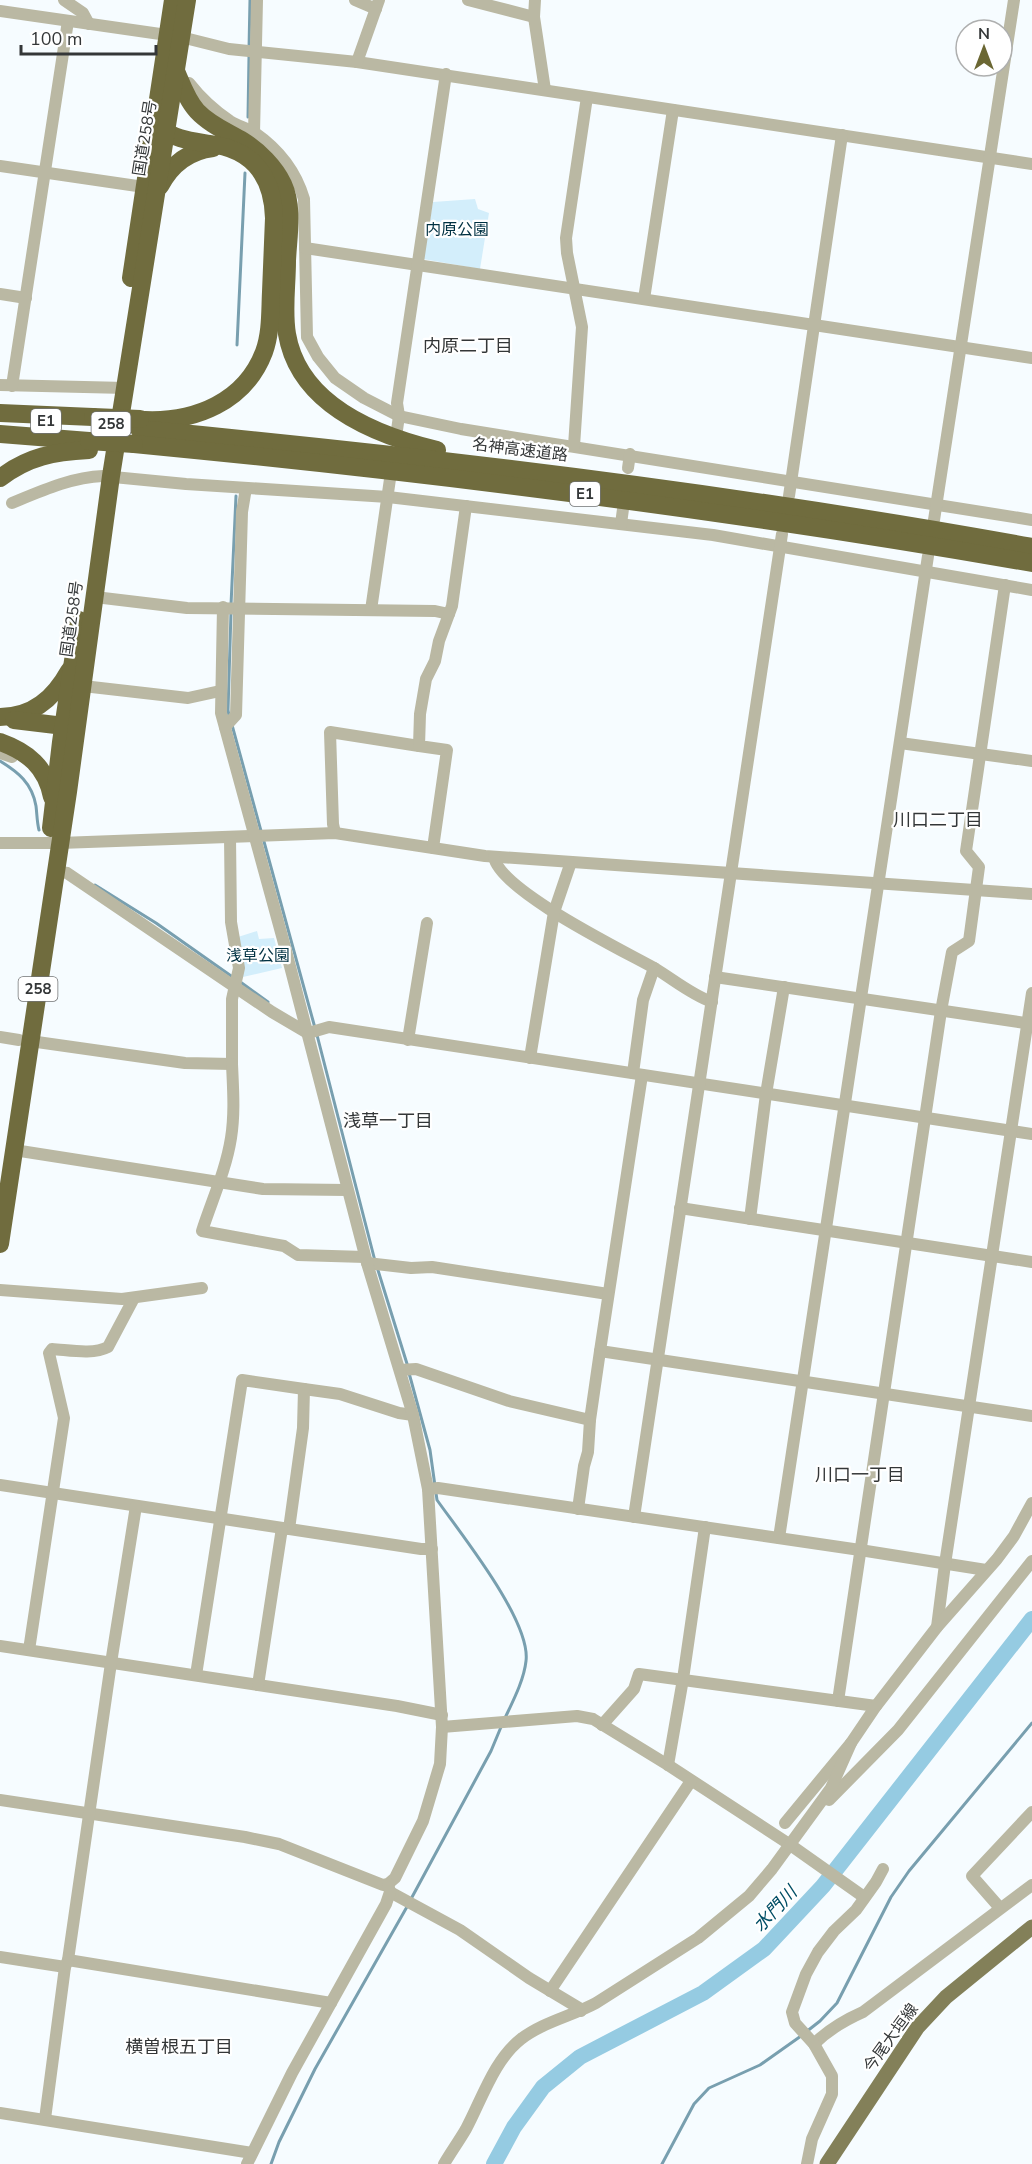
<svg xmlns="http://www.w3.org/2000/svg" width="1032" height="2164" font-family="'Nunito Sans','Noto Sans JP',sans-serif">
<rect width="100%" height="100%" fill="#f6fcff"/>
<g fill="#d3eefb">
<path d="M 475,199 L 478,209 L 489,213 L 480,269 L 423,259 L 433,202 Z"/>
<path d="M 257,931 L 259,939 L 274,938 L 282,968 L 243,977 L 238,937 Z"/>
</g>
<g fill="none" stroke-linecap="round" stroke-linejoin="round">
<g stroke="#789faf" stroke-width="3">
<path d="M 249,49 L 250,0"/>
<path d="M 248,117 L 249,56"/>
<path d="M 237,345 L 245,173"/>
<path d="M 231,605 L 236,496"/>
<path d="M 229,716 L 228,710 L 231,612"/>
<path d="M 232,725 L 261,831"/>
<path d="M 0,761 C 18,772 32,783 36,806 C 37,814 37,823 39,830"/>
<path d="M 263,838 L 315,1028"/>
<path d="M 95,885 L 156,923 L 234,978"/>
<path d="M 239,981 L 268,1002"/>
<path d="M 317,1035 L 375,1261"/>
<path d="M 377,1267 L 408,1367"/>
<path d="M 409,1373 L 430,1450 L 435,1486"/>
<path d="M 436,1493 L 437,1500 C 461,1534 531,1621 526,1661 C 524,1680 513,1701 505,1718"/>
<path d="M 411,1899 L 491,1751 L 501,1727"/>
<path d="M 806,2032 L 820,2021 L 837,2003 L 891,1897 L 909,1871 L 1032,1723"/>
<path d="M 271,2164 L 279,2142 L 315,2069 L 408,1905"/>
<path d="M 662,2164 L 694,2104 L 709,2088 L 760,2065 L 801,2036"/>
</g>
<path stroke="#95cbe2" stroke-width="16" d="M 494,2164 L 514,2127 L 543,2087 L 580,2057 L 703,1993 L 764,1949 L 823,1886 L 1032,1619"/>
<g stroke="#bab8a3" stroke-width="12">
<path d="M 64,0 L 83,13 L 89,24"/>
<path d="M 355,0 L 376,9"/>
<path d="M 468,0 L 534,17"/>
<path d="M 535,0 L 534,17 L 545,90"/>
<path d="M 0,11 L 181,37 L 229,49 L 357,62 L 1032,164"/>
<path d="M 357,62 L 379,0"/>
<path d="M 189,83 C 200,97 215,111 230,121 C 238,126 247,128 255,133 C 278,149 296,172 304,199 L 307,337 L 318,357 L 335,378 L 364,398 L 399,416 L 461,429 L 1032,520"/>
<path d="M 254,133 L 257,0"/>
<path d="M 0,166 L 144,187"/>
<path d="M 305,248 L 1032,358"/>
<path d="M 0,294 L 26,298"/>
<path d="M 644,299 L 673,110"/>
<path d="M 0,385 L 126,388"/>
<path d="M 12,386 L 68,21"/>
<path d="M 397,430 L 399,416 L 397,403 L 446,74"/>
<path d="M 574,446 L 582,327 L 567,253 L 566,238 L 587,97"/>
<path d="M 628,468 L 630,454"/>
<path d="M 789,496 L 842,135"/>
<path d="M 12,503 C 41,491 72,477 103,476 L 186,484 L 388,497 L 713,535 L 1032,590"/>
<path d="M 934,520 L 1014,0"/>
<path d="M 621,524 L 623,509"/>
<path d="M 95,597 L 187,608 L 435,611 L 449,614"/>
<path d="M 371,610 L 390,479"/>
<path d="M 83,686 L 188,698 L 220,691"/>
<path d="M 225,727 L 236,715 L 242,512 L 246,488"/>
<path d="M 900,743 L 1032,761"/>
<path d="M 0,753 L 12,757"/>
<path d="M 335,833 L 333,824 L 330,732 L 419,746"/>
<path d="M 0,843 L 60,843 L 335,833 L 485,856 L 1032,894"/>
<path d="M 433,848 L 447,750 L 419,746 L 420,714 L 426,679 L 435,661 L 439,641 L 452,606 L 466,506"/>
<path d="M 494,857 C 500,891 624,951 656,969 C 674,980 692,995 712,1002"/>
<path d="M 56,871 L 67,873 L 272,1012 L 306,1032 L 312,1032 L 329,1027 L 1032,1134"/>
<path d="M 715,977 L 1032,1024"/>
<path d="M 0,1037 L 19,1040"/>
<path d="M 408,1040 L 427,923"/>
<path d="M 30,1041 L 185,1063 L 232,1064 L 232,999 L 239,968 L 231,922 L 230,837"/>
<path d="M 530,1058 L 554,912 L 571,862"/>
<path d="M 232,1064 C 233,1088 235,1113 231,1138 C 226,1170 212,1200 202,1231 L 284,1246 L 298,1255 L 365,1257"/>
<path d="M 633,1073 L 643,1000 L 654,968"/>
<path d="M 14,1150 L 263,1189 L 347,1190"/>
<path d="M 680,1208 L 1032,1262"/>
<path d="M 750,1219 L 766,1094 L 784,987"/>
<path d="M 367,1263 L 411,1268 L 432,1267 L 608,1294"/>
<path d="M 0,1290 L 122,1299 L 202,1288"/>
<path d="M 600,1351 L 1032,1416"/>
<path d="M 400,1370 L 416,1369 L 509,1401 L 590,1420"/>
<path d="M 0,1485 L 421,1549 L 432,1549"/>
<path d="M 428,1489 L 438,1488 L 860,1550 L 986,1570"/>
<path d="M 578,1509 L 584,1466 L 588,1452 L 590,1420 L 600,1351 L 642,1075"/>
<path d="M 634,1517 L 782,534"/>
<path d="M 289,1529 L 303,1428 L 304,1389 L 340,1394 L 399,1413 L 413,1415"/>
<path d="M 779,1538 L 928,556"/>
<path d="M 937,1627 L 945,1564 L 1032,993"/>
<path d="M 0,1646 L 397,1706 L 442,1715"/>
<path d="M 29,1650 L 64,1418 L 49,1353 L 52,1349 C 69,1350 93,1355 108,1347 L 134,1298"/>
<path d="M 196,1675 L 242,1380 L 304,1389"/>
<path d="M 258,1685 L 282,1528"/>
<path d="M 838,1701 L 941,1011 L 952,952 L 969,941 L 979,867 L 966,851 L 1005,585"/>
<path d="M 602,1725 L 634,1689 L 639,1674 L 876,1706"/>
<path d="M 442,1727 L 577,1716 L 593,1719 L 668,1765 L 789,1844 L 864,1897"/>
<path d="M 668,1765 L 683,1679 L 705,1527"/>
<path d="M 0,1800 L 245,1837 L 279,1844 L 383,1885 L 388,1884 L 395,1878 L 423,1821 L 440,1764 L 442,1727 L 428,1489 L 413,1415 L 367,1263 L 285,947 L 221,713 L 223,607"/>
<path d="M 829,1800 L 898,1730 L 1032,1561"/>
<path d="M 785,1823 L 851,1743 L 876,1706 L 937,1627 L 997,1559 L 1014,1536 L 1032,1503"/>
<path d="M 390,1892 L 460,1930 L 529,1978 L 579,2008 L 581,2011"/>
<path d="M 1000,1908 L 972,1876 L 1032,1812"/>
<path d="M 0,1957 L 65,1967"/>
<path d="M 68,1960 L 331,2003"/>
<path d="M 550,1991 L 691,1781"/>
<path d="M 814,2044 C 828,2030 845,2020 863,2012 L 1032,1885"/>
<path d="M 0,2113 L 252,2153"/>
<path d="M 45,2119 L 65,1967 L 68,1960 L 111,1663 L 136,1506"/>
<path d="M 247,2164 L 292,2073 L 386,1904 L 390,1892 L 388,1884"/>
<path d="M 444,2164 C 451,2152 459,2141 466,2129 C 482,2099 494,2060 521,2039 C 543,2022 572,2016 596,2003 L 698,1938 L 749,1896 L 772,1869 L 831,1788 L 851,1743"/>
<path d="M 807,2164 L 812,2139 L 832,2094 L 832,2076 L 814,2044 L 795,2023 L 792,2012 L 806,1974 L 818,1952 L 834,1931 L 856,1910 L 876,1882 L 883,1869"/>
</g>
<path stroke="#838059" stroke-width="15" d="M 827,2164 L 917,2028 L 946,1997 L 1032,1927"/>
<g stroke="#706c3e" stroke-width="18">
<path d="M 176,71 C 182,85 187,100 197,111 C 210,125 228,132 243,141 C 259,151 275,167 283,184 C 294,208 288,236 287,261 C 287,285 283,311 287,334 C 299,405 375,435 437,450"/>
<path d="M 160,186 C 171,165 188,151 213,148"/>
<path d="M 131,278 L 173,0"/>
<path d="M 0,413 L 93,417"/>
<path d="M 145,420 C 195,422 245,402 264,352 C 271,333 270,312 271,292 C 272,267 273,243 274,218 C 273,180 256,152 216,145 C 196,141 176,141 159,127"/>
<path d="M 139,429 C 438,457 736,493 1032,547"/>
<path d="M 0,434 L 89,441"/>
<path d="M 134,444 C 435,473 734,511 1032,563"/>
<path d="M 0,478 C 29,456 54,452 89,450"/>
<path d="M 0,717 C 33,717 54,698 69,671"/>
<path d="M 14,720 L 64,726 L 74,733"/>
<path d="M 0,742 C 28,752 46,767 52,797"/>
<path d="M 51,828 L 61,742 L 79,620"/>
<path d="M 0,1244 L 68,792 L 111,476 L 187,0"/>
</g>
<g stroke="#706c3e" stroke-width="18">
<path d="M 93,417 L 140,419"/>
<path d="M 89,441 L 134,444"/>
</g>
</g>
<g text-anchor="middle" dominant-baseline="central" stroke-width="4.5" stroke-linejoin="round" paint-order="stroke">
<g fill="#fff" stroke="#717374" stroke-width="1.5">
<rect x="31" y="409" width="30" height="24" rx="4.5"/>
<rect x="91.5" y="412" width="39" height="24" rx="4.5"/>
<rect x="570" y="482" width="30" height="24" rx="4.5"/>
<rect x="18.5" y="977" width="39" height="24" rx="4.5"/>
</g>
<g font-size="15" font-weight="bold" fill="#343738">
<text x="46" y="421">E1</text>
<text x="111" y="424">258</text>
<text x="585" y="494">E1</text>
<text x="38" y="989">258</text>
</g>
<g font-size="16" fill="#343738" stroke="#fff">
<text transform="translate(145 138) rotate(-81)">国道258号</text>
<text transform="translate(520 450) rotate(7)">名神高速道路</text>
<text transform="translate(72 619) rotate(-82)">国道258号</text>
<text transform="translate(891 2038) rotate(-54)">今尾大垣線</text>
</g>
<g font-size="16" fill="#003142" stroke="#fff">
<text x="457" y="230">内原公園</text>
<text x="258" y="956">浅草公園</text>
</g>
<g font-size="18" fill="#343738" stroke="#fff">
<text x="468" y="346">内原二丁目</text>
<text x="938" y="820">川口二丁目</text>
<text x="388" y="1121">浅草一丁目</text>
<text x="860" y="1475">川口一丁目</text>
<text x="179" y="2047">横曽根五丁目</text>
</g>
<g font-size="18" font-style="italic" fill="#004e65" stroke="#fff">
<text transform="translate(775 1909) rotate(-47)">水門川</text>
</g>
</g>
<g transform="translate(984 48)"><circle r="28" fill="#ffffff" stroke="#aeafaf" stroke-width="1.5"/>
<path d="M0-4.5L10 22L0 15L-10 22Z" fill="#6b6733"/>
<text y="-9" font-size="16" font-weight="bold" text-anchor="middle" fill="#343738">N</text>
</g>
<path d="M21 45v9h135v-9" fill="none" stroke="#343738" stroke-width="3"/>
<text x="30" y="45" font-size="18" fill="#343738" stroke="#ffffff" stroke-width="4.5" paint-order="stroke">100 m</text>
</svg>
